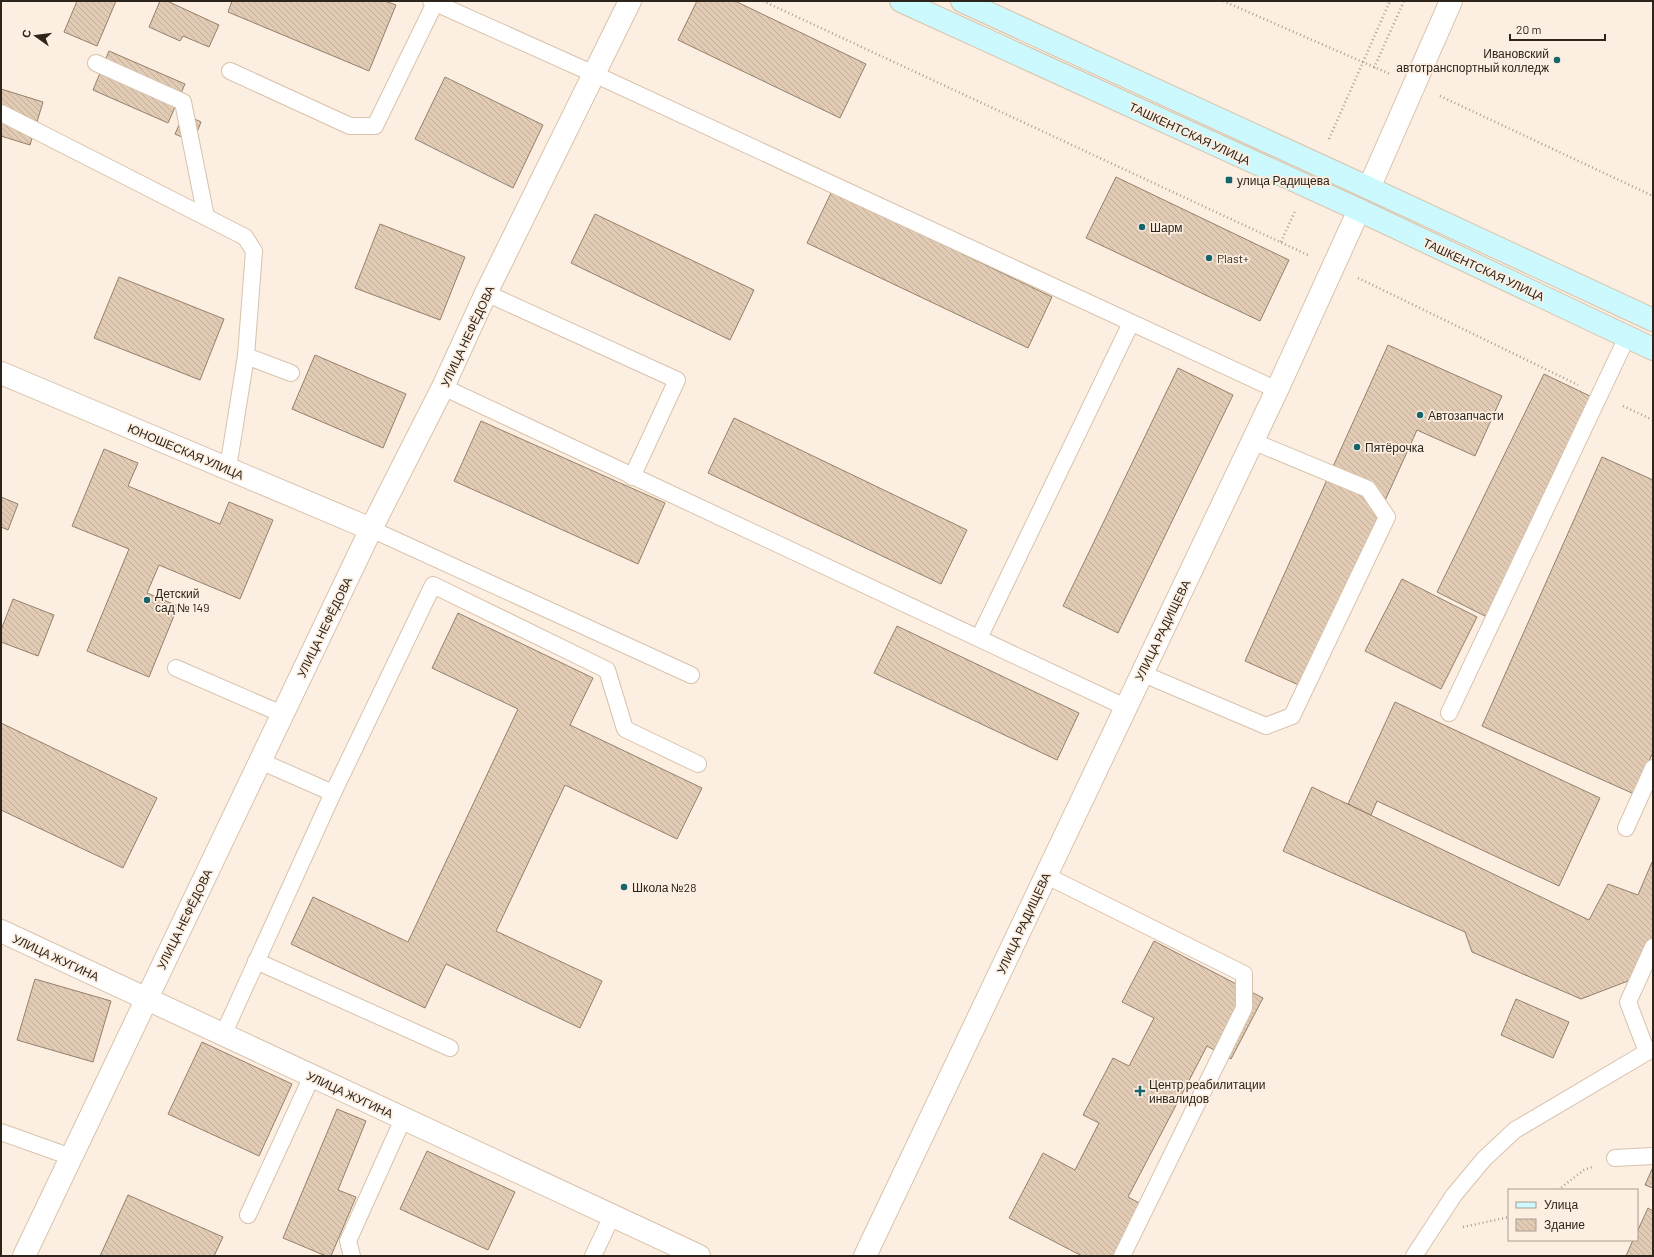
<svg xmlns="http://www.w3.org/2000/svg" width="1654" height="1257" font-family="Barlow,sans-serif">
<defs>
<pattern id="building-back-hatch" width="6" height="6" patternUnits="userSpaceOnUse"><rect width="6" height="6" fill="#e2cbb4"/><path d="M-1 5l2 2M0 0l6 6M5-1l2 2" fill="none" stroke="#c2ae9a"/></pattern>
</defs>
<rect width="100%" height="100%" fill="#fceee0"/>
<g fill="url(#building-back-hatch)" stroke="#95806b">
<path d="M 77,1 L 116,1 L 97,46 L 64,32 Z"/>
<path d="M 160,1 L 167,1 L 219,25 L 209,47 L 183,36 L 180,41 L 149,27 Z"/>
<path d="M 232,1 L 385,1 L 396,5 L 369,71 L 228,12 Z"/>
<path d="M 697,1 L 735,1 L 866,64 L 840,118 L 678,40 Z"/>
<path d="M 109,51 L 185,84 L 168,123 L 93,90 Z"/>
<path d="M 445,77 L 543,125 L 513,188 L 415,139 Z"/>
<path d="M 1,89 L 43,102 L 30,145 L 1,136 Z"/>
<path d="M 184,114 L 201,122 L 193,142 L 175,134 Z"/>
<path d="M 1116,177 L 1289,260 L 1260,321 L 1086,238 Z"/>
<path d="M 832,191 L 1052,297 L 1028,348 L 807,243 Z"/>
<path d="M 595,214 L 754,290 L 730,340 L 571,263 Z"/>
<path d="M 380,224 L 465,257 L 440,320 L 355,288 Z"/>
<path d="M 119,277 L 224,319 L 200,380 L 94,338 Z"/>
<path d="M 1388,345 L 1502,396 L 1475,456 L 1417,430 L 1301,686 L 1245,661 Z"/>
<path d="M 315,355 L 406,394 L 383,448 L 292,409 Z"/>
<path d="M 1178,368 L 1233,395 L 1118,633 L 1063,606 Z"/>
<path d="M 1544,374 L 1594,398 L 1487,617 L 1437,592 Z"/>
<path d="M 734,418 L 967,530 L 941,584 L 708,473 Z"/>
<path d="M 481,421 L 665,503 L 638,564 L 454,481 Z"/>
<path d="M 104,449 L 138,463 L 128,486 L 220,524 L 229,502 L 273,520 L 240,599 L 159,565 L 147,593 L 178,606 L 149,677 L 87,651 L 129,549 L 72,526 Z"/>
<path d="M 1602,457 L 1653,480 L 1653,752 L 1634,794 L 1482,726 Z"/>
<path d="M 1,497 L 18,504 L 8,530 L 1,527 Z"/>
<path d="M 1402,579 L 1477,617 L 1441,689 L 1365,651 Z"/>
<path d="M 13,599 L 54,615 L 38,656 L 1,642 L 1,630 Z"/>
<path d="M 458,613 L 593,678 L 570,725 L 702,788 L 677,839 L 565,785 L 496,931 L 602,981 L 580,1028 L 446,964 L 425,1008 L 291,944 L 313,897 L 408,942 L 518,709 L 432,668 Z"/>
<path d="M 897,626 L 1079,713 L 1057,760 L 874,673 Z"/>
<path d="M 1395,702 L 1600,798 L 1559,886 L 1377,801 L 1371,815 L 1348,804 Z"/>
<path d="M 1,723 L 157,798 L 123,868 L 1,810 Z"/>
<path d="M 1312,787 L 1589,920 L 1608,884 L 1638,895 L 1652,862 L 1653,863 L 1653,951 L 1641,976 L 1581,999 L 1472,952 L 1465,932 L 1283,851 Z"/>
<path d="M 1154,941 L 1263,998 L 1231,1059 L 1207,1046 L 1128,1197 L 1152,1210 L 1128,1256 L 1082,1256 L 1009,1218 L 1043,1153 L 1075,1170 L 1099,1123 L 1083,1115 L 1113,1058 L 1129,1066 L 1154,1018 L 1122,1002 Z"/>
<path d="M 35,979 L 111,1001 L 93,1062 L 17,1040 Z"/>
<path d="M 1516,999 L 1569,1022 L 1553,1058 L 1501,1035 Z"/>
<path d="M 202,1042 L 292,1084 L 259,1156 L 168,1114 Z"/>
<path d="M 337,1109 L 366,1121 L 338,1190 L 356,1197 L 331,1256 L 326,1256 L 283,1238 Z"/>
<path d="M 427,1151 L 515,1192 L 488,1250 L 400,1209 Z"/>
<path d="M 1653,1167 L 1653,1188 L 1645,1185 Z"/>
<path d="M 128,1195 L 223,1237 L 214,1256 L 100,1256 Z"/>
<path d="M 1648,1208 L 1653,1211 L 1653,1256 L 1626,1256 L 1633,1240 L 1637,1240 L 1637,1232 Z"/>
</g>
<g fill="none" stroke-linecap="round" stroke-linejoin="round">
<g stroke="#d9c3ac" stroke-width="18">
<g id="service">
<path d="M 431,1 L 594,74 L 1277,390"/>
<path d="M 96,63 L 183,102 L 206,217"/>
<path d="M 230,71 L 350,126 L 375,126 L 435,3"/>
<path d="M 1,113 L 245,237 L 254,251 L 246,356 L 228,468"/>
<path d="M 486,293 L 677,380 L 632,477"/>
<path d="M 246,356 L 291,373"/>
<path d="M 443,387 L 1125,707"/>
<path d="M 371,529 L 691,675"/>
<path d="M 979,638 L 1131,323"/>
<path d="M 176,668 L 282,714"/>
<path d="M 1141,673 L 1266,726 L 1292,716 L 1387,517 L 1368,489 L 1252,441"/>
<path d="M 1449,713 L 1627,337"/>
<path d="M 260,761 L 333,793"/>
<path d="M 1626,828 L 1653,768"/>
<path d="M 1045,875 L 1244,974 L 1244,1008 L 1122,1256"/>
<path d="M 256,961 L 450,1048"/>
<path d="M 223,1035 L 333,793 L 433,585 L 607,670 L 625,729 L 698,764"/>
<path d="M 1647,1052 L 1628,1002 L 1653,947"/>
<path d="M 1,1132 L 71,1157"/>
<path d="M 1615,1158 L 1653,1156"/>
<path d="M 248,1215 L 312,1076"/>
<path d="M 352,1256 L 348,1241 L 403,1119"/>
<path d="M 593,1256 L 612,1216"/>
<path d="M 1414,1256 L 1454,1195 L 1484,1159 L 1515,1130 L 1647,1052 L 1653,1050"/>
</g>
</g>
<g stroke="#d9c3ac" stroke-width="24">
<g id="minor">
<path d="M 1,373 L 371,529"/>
<path d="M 1,931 L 699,1256"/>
<path d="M 24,1256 L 371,529 L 443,387 L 486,293 L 630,1"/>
</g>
</g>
<g stroke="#d9c3ac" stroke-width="24">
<g id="tertiary">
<path d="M 1369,188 L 1451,1"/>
<path d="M 865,1256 L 1277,390 L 1359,210"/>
</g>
</g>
<g stroke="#d9c3ac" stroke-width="24">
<g id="secondary">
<path d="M 901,1 L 1359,210 L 1653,349"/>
<path d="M 962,1 L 1369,188 L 1653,320"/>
</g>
</g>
<g stroke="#aa9e92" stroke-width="2.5" stroke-dasharray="1 3" stroke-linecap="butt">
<path d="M 763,1 L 1308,255"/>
<path d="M 1223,1 L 1390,74"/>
<path d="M 1374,68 L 1404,1"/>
<path d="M 1440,96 L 1653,196"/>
<path d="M 1329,139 L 1390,1"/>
<path d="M 1281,242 L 1295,211"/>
<path d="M 1358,278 L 1578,385"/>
<path d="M 1623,406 L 1653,420"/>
<path d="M 1558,1190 L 1584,1170 L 1592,1167"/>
<path d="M 1463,1227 L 1509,1217"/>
</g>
<use href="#service" stroke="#fff" stroke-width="16"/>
<use href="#minor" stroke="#fff" stroke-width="22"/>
<use href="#tertiary" stroke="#fff" stroke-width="22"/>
<use href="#secondary" stroke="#cbf9fd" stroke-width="22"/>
</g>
<g fill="#17656c" stroke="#fceee0" stroke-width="1.5">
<circle cx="1557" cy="60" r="4"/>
<rect x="1225" y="176" width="8" height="8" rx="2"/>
<circle cx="1142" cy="227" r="4"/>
<circle cx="1209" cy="258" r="4"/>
<circle cx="1420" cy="415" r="4"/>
<circle cx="1357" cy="447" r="4"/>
<circle cx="147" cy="600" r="4"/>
<circle cx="624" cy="887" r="4"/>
<path d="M1138 1085h4v4h4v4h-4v4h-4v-4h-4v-4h4z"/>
</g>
<g text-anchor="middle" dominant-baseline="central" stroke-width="3.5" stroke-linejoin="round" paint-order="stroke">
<g font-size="12" fill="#2d251c" stroke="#fceee0" text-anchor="start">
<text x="1549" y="53" text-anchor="end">Ивановский<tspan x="1549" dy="14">автотранспортный колледж</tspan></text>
<text x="1237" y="180">улица Радищева</text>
<text x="1150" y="227">Шарм</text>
<text x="1217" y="258">Plast+</text>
<text x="1428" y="415">Автозапчасти</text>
<text x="1365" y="447">Пятёрочка</text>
<text x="155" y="593">Детский<tspan x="155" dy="14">сад № 149</tspan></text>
<text x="632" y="887">Школа №28</text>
<text x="1149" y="1084">Центр реабилитации<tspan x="1149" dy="14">инвалидов</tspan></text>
</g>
<g font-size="12" fill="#2d251c" stroke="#fceee0">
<text transform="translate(1190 133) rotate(25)">ТАШКЕНТСКАЯ УЛИЦА</text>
<text transform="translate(1484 269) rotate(25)">ТАШКЕНТСКАЯ УЛИЦА</text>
<text transform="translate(467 336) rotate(-65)">УЛИЦА НЕФЁДОВА</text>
<text transform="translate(186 451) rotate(23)">ЮНОШЕСКАЯ УЛИЦА</text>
<text transform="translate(324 627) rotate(-64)">УЛИЦА НЕФЁДОВА</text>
<text transform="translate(1162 630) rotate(-64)">УЛИЦА РАДИЩЕВА</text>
<text transform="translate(184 919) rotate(-64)">УЛИЦА НЕФЁДОВА</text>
<text transform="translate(1023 923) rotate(-65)">УЛИЦА РАДИЩЕВА</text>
<text transform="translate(56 957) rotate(25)">УЛИЦА ЖУГИНА</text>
<text transform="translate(350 1094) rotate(25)">УЛИЦА ЖУГИНА</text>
</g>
</g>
<rect width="1654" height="1257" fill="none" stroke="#2d251c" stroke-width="4"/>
<rect x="1508" y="1189" width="130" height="52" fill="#fceee0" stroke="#a99e92"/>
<rect x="1516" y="1202" width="20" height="6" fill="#cbf9fd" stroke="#a99e92"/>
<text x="1544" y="1209" font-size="12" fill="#2d251c">Улица</text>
<rect x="1516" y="1219" width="20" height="12" fill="url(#building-back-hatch)" stroke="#a99e92"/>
<text x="1544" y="1229" font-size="12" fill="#2d251c">Здание</text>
<g transform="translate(36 36) rotate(284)" stroke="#fceee0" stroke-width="3" paint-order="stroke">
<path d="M0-3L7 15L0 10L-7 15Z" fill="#2d251c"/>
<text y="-6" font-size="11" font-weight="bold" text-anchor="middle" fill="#2d251c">С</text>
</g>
<path d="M1510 34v6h95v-6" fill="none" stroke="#2d251c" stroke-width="2"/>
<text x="1516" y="34" font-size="12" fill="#2d251c" stroke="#fceee0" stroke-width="3" paint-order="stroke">20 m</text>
</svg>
